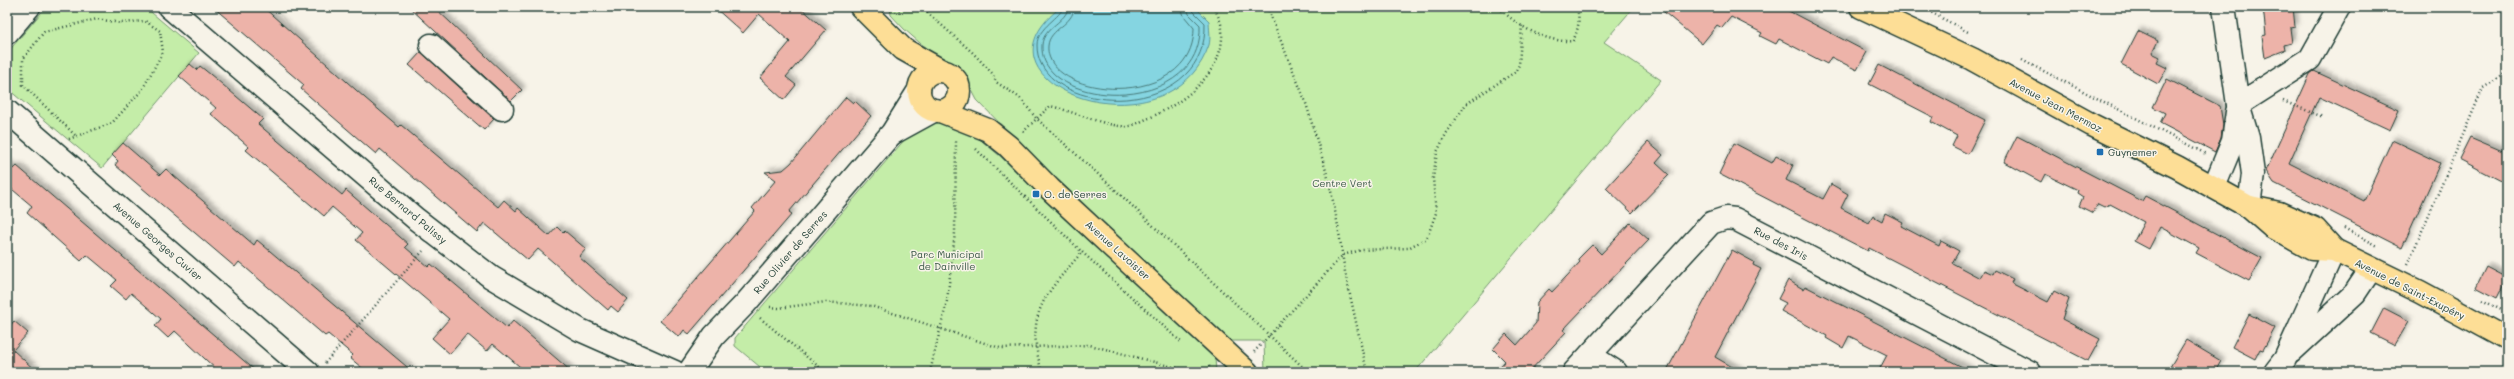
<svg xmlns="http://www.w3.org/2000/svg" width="2514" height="379" font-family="Mali,sans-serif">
<defs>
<filter id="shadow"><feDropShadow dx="3.5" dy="-3.5" stdDeviation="2" flood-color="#0004"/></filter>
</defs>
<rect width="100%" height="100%" fill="#f7f3e8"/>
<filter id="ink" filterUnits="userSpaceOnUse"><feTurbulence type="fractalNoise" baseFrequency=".025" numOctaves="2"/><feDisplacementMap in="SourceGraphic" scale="8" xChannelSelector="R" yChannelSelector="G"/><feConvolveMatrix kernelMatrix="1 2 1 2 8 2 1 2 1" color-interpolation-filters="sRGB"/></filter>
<g filter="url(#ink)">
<g fill="#c4eda8" stroke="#72956e">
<path d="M 46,7 L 145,7 L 199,53 L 102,168 L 9,90 L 7,53 Z"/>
<path d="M 890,7 L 1634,7 L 1604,42 L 1661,80 L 1415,372 L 1265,372 L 1264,341 L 1228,341 L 1016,140 L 977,100 L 961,69 L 928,50 L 904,29 L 891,15 Z"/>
<path d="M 930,119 L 970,131 L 1000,156 L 1215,358 L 1216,372 L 766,372 L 735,346 L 735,338 L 911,132 Z"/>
</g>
<path fill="#85d5e1" stroke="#5c989c" d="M 1061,7 L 1195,7 L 1209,21 C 1209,28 1211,38 1209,45 C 1171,158 958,86 1061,7 Z"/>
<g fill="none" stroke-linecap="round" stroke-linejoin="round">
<g stroke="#487a79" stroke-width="1">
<path d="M 1063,7 C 1062,17 1037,27 1037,45 C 1036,117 1208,125 1205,23 L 1193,11 L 1193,7"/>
<path d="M 1068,7 C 1068,21 1043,27 1042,45 C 1038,110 1204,118 1200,25 L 1189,14 L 1187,7"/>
<path d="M 1074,7 C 1074,25 1049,28 1048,46 C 1044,100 1194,111 1194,28 L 1184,16 L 1181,7"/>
</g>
</g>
<g fill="#edb3a9" stroke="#1f3d34" filter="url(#shadow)">
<path d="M 213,7 L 263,7 L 365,98 L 399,127 L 401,125 L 498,207 L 504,200 L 516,211 L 518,208 L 549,236 L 557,227 L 563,233 L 565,231 L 586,249 L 579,257 L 628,300 L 618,312 L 611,306 L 608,310 L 538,249 L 528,260 L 484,223 L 477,232 L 380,149 L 376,154 L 332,116 L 301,89 L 304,85 Z"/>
<path d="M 409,7 L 434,7 L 522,90 L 511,101 Z"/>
<path d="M 714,7 L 800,7 L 826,30 L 786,77 L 796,85 L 784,100 L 760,78 L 790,42 L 759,14 L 743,33 Z"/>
<path d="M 1658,7 L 1781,7 L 1867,52 L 1857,70 L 1831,57 L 1827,64 L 1779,39 L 1776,44 L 1760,36 L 1762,33 L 1731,17 L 1722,28 L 1717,25 L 1702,44 Z"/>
<path d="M 2263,7 L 2293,7 L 2295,27 L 2290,28 L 2292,43 L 2284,45 L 2285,50 L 2265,58 L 2262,36 L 2266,35 Z"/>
<path d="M 2138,31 L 2158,41 L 2152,53 L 2160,57 L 2157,63 L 2167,68 L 2158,84 L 2121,64 Z"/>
<path d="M 421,52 L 494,119 L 484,130 L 409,65 Z"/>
<path d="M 190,64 L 197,70 L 200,66 L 216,79 L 263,119 L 258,124 L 342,195 L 346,190 L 408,244 L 405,247 L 428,267 L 431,264 L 507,328 L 513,321 L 572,372 L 526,372 L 493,344 L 487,351 L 467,334 L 450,354 L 432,338 L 449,319 L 356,240 L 362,233 L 332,207 L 324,216 L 246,150 L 249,147 L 211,114 L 216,108 L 179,76 Z"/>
<path d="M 1879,65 L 1985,120 L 1968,154 L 1952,146 L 1957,136 L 1931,122 L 1933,117 L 1869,84 Z"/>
<path d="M 2314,71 L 2399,110 L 2390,130 L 2319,97 L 2289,163 L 2364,201 L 2392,140 L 2440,163 L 2402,248 L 2274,183 L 2266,171 L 2310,74 Z"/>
<path d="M 2167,79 L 2220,106 L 2223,125 L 2221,138 L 2215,152 L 2160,123 L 2165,113 L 2153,107 Z"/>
<path d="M 846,97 L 853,103 L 855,101 L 871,116 L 789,212 L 792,214 L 689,334 L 684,330 L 679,337 L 660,321 L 755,211 L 752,208 L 776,180 L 765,172 L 783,170 L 791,163 Z"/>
<path d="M 2017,136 L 2142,201 L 2145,196 L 2262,258 L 2249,281 L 2196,253 L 2199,248 L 2160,227 L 2149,249 L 2134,241 L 2144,222 L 2110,204 L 2104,207 L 2098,204 L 2093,213 L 2079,206 L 2083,197 L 2077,193 L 2078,190 L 2045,174 L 2041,182 L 2004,162 Z"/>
<path d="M 2470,137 L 2507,153 L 2507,184 L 2459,159 Z"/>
<path d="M 1648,142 L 1663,155 L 1656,163 L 1669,175 L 1632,213 L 1606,188 Z"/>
<path d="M 123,143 L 160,175 L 166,169 L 254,245 L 257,240 L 413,372 L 367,372 L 350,358 L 353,355 L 328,334 L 325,336 L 239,262 L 235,267 L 115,165 L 118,161 L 112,155 Z"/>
<path d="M 1734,143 L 1772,163 L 1776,156 L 1793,165 L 1786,180 L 1823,199 L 1831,184 L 1848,194 L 1841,208 L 1869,223 L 1873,216 L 1882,221 L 1885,213 L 1903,222 L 1901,226 L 1939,246 L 1941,241 L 1959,251 L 1952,263 L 1980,278 L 1984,270 L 1993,274 L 1995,270 L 2013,279 L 2011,283 L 2048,302 L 2054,291 L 2069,299 L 2062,319 L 2100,339 L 2088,361 L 1869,248 L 1868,251 L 1719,174 Z"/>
<path d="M 7,163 L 14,169 L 17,166 L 257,372 L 219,372 L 175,331 L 168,338 L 155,326 L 161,319 L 131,293 L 126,299 L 111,286 L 117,280 L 87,255 L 81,261 L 27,213 L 32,206 L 7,185 Z"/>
<path d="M 1630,223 L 1649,240 L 1563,330 L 1566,332 L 1529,372 L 1495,372 L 1505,361 L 1493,349 L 1506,334 L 1517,345 L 1536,323 L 1537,302 L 1549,289 L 1552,292 L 1580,262 L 1578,259 L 1592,245 L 1601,254 Z"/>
<path d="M 1732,250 L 1754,262 L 1753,265 L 1761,269 L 1715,357 L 1741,372 L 1666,372 Z"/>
<path d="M 2486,267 L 2503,276 L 2504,284 L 2497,298 L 2476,287 Z"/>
<path d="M 1788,280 L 1803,289 L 1805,286 L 1972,372 L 1878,372 L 1887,355 L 1849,336 L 1843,348 L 1826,338 L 1827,336 L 1781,311 L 1786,303 L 1778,299 Z"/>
<path d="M 2384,308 L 2409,321 L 2395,345 L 2371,333 Z"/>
<path d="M 2249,314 L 2275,328 L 2263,350 L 2260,349 L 2255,359 L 2232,347 Z"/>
<path d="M 14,321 L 28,333 L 13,350 L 37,372 L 7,372 L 7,329 Z"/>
<path d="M 2186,340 L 2221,361 L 2215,372 L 2167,372 Z"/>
</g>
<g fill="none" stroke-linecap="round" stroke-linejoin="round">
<g stroke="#1f3d34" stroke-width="25">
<g id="minor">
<path d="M 169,7 L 416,219 L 491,277 L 580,330 L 675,372"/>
<path d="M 2224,7 L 2238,105 L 2248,138 L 2253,174 L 2249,207"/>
<path d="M 7,33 L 29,7"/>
<path d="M 431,45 L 502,109"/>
<path d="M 2238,105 L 2310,59 L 2339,7"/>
<path d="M 7,111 L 308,372"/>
<path d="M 893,133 L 935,110"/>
<path d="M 2214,187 L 2233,141 L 2237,112"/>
<path d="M 2291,352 L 2355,293 L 2371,269"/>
<path d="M 1590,355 L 1616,372"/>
<path d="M 689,372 L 714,336 L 745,304 L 892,133 L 919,90"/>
<path d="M 1574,372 L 1711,223 L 1726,218 L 1735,219 L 2030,372"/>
<path d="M 2275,372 L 2285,359 L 2334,250"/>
</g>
</g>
<g stroke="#1f3d34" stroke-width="25">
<g id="major">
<path d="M 861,7 L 903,49 L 942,71"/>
<path d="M 1861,7 L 1972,59 L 2092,125 L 2177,167 L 2249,207 L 2272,227 L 2312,249 L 2334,250"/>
<circle cx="939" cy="91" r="20"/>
<path d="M 940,111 L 988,130 L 1008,146 L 1050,189 L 1247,372"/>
<path d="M 2250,207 L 2279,213 L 2315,229 L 2334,250 L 2420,292 L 2507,339"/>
</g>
</g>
<g stroke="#1f3d34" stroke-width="2.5" stroke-dasharray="1 3" stroke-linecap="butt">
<path d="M 921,7 L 972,52 L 992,73 L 996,82 L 1020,98 L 1036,118 L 1109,184 L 1308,372"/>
<path d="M 1267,7 L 1305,100 L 1329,181 L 1338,226 L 1345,272 L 1367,372"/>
<path d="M 1499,7 C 1516,26 1547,43 1573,41 C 1578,30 1581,19 1576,7"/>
<path d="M 1921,7 L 1970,33"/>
<path d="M 895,12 L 903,7"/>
<path d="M 2022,60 L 2206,154"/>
<path d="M 2283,101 L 2323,117"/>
<path d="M 1023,132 L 1050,106 C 1070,110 1111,129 1129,126 C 1136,125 1143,120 1149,118 C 1183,103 1225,73 1222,30 C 1222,23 1217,14 1214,7"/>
<path d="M 75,135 L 23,85 L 23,59 L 44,32 L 97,19 L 120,23 L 145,21 L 160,31"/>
<path d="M 69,139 L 112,123 L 142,90 L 163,52 L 160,31"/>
<path d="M 976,149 L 1082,252 L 1181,342"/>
<path d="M 2344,228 L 2378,246"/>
<path d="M 2407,264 L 2416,245 L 2483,88 L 2507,73"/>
<path d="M 2482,300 L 2507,313"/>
<path d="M 770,307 L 779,308 L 826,302 L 871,306 L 1000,348 L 1090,345 L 1192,372"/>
<path d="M 760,318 L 825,372"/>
<path d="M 1254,352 L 1343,255 L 1361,250 L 1408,248 L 1427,238 L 1436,213 L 1433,178 L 1437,152 L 1446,134 L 1466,104 L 1515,72 L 1519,65 L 1522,25"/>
<path d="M 325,363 L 423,251"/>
<path d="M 1209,366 L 1211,372"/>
<path d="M 930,372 L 947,301 L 955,233 L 956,139"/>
<path d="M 1042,372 C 1024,313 1045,295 1082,252"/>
</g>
<use href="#minor" stroke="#f7f3e8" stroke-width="22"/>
<use href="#major" stroke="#fdde96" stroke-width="22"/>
</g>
</g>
<g fill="#1f6fb2" stroke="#f7f3e8" stroke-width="1.5">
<rect x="2096" y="148" width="8" height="8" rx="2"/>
<rect x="1032" y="190" width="8" height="8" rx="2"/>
</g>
<g text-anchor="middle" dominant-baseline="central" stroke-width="3" stroke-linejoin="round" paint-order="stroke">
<g font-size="10" fill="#1f3d34" stroke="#f7f3e8">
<text transform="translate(2056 105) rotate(28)">Avenue Jean Mermoz</text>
<text transform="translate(408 210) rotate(40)">Rue Bernard Palissy</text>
<text transform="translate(158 241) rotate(41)">Avenue Georges Cuvier</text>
<text transform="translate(1781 243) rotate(28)">Rue des Iris</text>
<text transform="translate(1118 250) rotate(42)">Avenue Lavoisier</text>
<text transform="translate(790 252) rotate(-49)">Rue Olivier de Serres</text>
<text transform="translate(2410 289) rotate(27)">Avenue de Saint-Exupéry</text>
</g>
<g font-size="10" fill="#1f3d34" stroke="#f7f3e8" text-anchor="start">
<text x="2108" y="152">Guynemer</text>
<text x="1044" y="194">O. de Serres</text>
</g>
<g font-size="10" fill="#385745" stroke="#f7f3e8">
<text x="1342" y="183">Centre Vert</text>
<text x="947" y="254">Parc Municipal<tspan x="947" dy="12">de Dainville</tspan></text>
</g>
</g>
<rect width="2514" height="379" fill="none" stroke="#f7f3e8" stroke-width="24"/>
<rect x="12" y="12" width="2490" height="355" fill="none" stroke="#1f3d34" stroke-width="1.5" filter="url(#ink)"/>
</svg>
